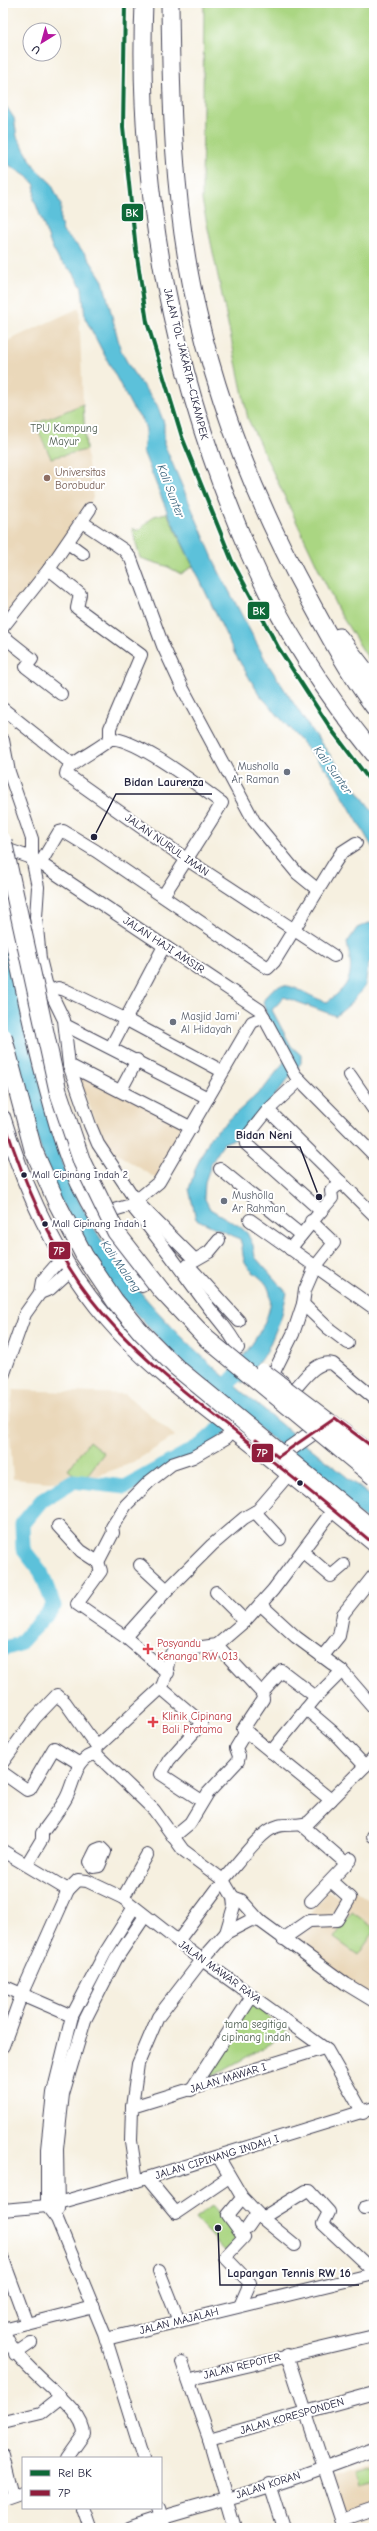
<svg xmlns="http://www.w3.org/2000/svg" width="377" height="2531" font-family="'Comic Neue',sans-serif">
<rect width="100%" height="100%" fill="#fff"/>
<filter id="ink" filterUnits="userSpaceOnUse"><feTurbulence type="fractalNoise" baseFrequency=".025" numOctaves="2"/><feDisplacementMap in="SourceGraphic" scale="8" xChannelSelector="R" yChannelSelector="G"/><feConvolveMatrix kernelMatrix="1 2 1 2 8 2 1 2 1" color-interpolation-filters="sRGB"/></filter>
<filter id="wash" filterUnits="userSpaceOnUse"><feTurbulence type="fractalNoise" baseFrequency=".012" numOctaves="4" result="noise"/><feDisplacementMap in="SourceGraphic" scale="16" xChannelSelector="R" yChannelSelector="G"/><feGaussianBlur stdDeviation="0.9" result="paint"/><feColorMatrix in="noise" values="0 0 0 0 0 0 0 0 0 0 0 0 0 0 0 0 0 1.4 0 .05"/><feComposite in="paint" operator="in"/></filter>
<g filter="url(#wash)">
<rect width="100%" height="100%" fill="#f6f0e0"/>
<g fill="#ead8ba">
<path d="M 79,308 L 83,404 L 35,424 L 51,458 L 86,450 L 93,498 L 71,535 L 3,625 L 3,343 Z"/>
<path d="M 80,1075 L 192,1128 L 159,1180 L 109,1149 L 102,1139 L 79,1079 Z"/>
<path d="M 13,1390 L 125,1394 L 175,1436 L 132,1463 L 83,1481 L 49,1482 L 13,1479 L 9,1421 Z"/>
<path d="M 348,1885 L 374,1904 L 374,1984 L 367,1994 L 288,1940 L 294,1936 L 328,1890 L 339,1898 Z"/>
<path d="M 374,2459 L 374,2503 L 345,2513 L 331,2473 Z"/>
</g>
<g fill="#aad682" stroke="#667c5e">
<path d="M 204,3 L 374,3 L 374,668 L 339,612 L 248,419 L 202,200 Z"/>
<path d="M 83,404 L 86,450 L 51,458 L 35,424 Z"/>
<path d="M 167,513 L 193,566 L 181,574 L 166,566 L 140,558 L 132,528 L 138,531 L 154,516 Z"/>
<path d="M 89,1441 L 104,1453 L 83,1481 L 68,1470 Z"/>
<path d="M 352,1912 L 374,1928 L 374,1932 L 358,1955 L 334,1938 Z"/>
<path d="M 253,2001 L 279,2028 L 290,2033 L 198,2084 Z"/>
<path d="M 213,2205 L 240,2236 L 225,2251 L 195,2219 Z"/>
<path d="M 374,2463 L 374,2479 L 359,2483 L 355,2468 Z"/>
</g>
<g fill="#5cc1da" stroke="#3f728a">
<path d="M 3,102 L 14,118 L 17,137 L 36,169 L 51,183 L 61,205 L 60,221 L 63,232 L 85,253 L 103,281 L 121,351 L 132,371 L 157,405 L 164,423 L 164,444 L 219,572 L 266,661 L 311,730 L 374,813 L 374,850 L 330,774 L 259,694 L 235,654 L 167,511 L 143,451 L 146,430 L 144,423 L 132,407 L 85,318 L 82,288 L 73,272 L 59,260 L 51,245 L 34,199 L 35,185 L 29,178 L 3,161 Z"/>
<path d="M 369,923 L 374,924 L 374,951 L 368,967 L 365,986 L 349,1005 L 336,1016 L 284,997 L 272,1010 L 291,1046 L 301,1055 L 301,1063 L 252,1124 L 237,1138 L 224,1143 L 212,1162 L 205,1182 L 204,1197 L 210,1209 L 239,1226 L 247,1233 L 253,1245 L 255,1257 L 287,1293 L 281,1318 L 267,1351 L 243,1383 L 230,1373 C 245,1354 278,1315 269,1290 C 265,1277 251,1274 245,1263 C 242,1256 243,1246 240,1239 L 196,1219 L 189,1189 L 196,1167 L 211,1136 L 265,1087 L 287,1058 L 269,1024 L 263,1002 C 280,969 301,995 327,1002 C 354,983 353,972 347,943 L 357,928 Z"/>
<path d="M 3,925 C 15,975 27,1024 39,1074 C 49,1117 59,1163 80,1203 C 145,1328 267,1411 374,1499 L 374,1526 L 172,1353 L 108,1283 L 53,1188 L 14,1063 L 3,1014 Z"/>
</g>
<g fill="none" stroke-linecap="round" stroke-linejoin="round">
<g stroke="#5cc1da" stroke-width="15">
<path d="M 224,1388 L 249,1361"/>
<path d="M 3,1649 L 19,1644 L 54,1606 L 41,1572 L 23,1549 L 22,1524 L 42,1500 L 73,1481 L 125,1487 L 201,1445 L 234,1415"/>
</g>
</g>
</g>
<g filter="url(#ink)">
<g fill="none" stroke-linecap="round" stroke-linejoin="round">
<g stroke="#424154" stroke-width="14">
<g id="minor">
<path d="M 82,522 L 124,550 L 131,559 L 163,646 L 182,687 L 254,821 L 297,873 L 318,890"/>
<path d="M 68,543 L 83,554"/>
<path d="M 49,569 L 80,594 L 77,608 L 141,655 L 110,728 L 110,739"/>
<path d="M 3,627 L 49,569 L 90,509"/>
<path d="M 3,636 L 32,659 L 26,667 L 61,694"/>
<path d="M 3,709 L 72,764"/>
<path d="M 3,740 L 9,772 L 32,839 L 32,858 L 38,887 L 36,917 L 40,959 L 46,983 L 64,1020 L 69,1065 L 90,1125 L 98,1144 L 136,1201 L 195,1260 L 209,1252 L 219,1240"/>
<path d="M 3,848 L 32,858 L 49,869 L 260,1010 L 295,1075 L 374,1155"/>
<path d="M 40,864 L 59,832 L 63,831 L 96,851 L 268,968 L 274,962 L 334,864 L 342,852 L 356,843"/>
<path d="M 163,896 C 183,865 203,834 222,803 C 200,787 134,736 110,739 C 100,749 66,764 66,774 L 186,859 L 334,956"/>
<path d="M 3,904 C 22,986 37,1070 63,1149 C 79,1198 111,1245 142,1286"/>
<path d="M 50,991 L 58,988 L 65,990 L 125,1019 L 222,1071"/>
<path d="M 65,1025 L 208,1098"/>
<path d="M 111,1047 L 164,946"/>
<path d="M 69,1065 L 192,1128"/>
<path d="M 350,1075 L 374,1110"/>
<path d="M 121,1090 L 137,1060"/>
<path d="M 268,1110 L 374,1215"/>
<path d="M 220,1169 L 301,1235"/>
<path d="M 134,1209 C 160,1240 183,1273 207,1305 C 218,1320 230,1331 238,1348"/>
<path d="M 321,1211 L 332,1198 L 331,1191 L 341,1182"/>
<path d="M 100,1214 L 131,1205 L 159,1182 L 252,1022 L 264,1017"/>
<path d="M 250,1220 L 374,1308"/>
<path d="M 290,1249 L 321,1211 L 246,1144 L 245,1139 L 268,1110 L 300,1080"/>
<path d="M 188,1265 L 239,1321"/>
<path d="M 40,1293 L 42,1281 L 64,1256"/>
<path d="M 303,1304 L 328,1328 L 348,1343"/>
<path d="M 3,1376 L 25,1314 L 40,1293 L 50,1289 L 72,1269"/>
<path d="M 283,1382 L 273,1374 L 293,1334 L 303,1304 L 305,1290 L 315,1267 L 334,1243 L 311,1221"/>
<path d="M 294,1390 C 304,1379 317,1359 333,1364 L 374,1398"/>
<path d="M 255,1512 L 280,1539"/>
<path d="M 58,1526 L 81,1551 L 98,1562 L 113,1533 L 112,1527 L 126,1505 L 150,1481 L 172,1464 L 193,1457 L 226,1438 L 233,1430"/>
<path d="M 303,1552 L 331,1576 L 344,1565"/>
<path d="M 98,1562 L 101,1571 L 77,1604 L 125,1637 L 168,1673"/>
<path d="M 140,1565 L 167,1590"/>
<path d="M 216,1592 L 245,1621"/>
<path d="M 260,1604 L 296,1637 L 342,1671 L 374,1708"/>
<path d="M 125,1637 L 167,1590 L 212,1545 L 244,1518 L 258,1510 L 289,1474"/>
<path d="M 217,1645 L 262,1693"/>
<path d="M 322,1657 L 339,1636 L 343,1614 L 374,1575"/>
<path d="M 161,1688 L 202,1723 L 169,1760 L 161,1774 L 202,1801"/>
<path d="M 316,1697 L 282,1671 L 262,1693 L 263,1699 L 243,1729 L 331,1800"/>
<path d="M 306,1709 L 333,1732 L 365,1766"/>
<path d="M 271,1752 L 316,1697 L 342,1671"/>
<path d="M 96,1754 L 97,1747 L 161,1688 C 169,1675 165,1661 173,1651 L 217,1645 L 245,1621 L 273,1590 L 333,1510"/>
<path d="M 96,1754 L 154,1810 L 183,1850 L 223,1880 L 233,1897 L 234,1906 L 226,1933"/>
<path d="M 3,1762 L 35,1718 L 57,1695 L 65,1702 L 97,1747"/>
<path d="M 3,1773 L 27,1790 L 30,1789 L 54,1748 L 80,1764"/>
<path d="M 302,1825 L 347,1864"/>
<path d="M 373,1836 L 374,1835"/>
<path d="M 173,1837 L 190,1823 L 208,1793 L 238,1761 L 239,1756 L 236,1748 L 245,1733"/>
<path d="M 101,1848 L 105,1852 L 99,1866 L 93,1867 L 90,1862 L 96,1850 Z"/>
<path d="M 3,1851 L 68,1890 L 78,1880 L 87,1881 L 123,1898 L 202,1960 L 327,2050 L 363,2113"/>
<path d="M 27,1864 L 42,1839 L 42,1833 C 50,1822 58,1812 65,1800 C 74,1786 75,1756 96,1754"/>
<path d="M 223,1880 C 236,1866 261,1830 278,1826 C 289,1823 299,1827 309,1822 L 374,1757"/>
<path d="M 233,1897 L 241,1900 L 260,1921"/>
<path d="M 123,1898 L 147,1855"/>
<path d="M 311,1901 L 351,1859"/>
<path d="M 134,1907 L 105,1953 L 72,2016 L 53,2093 L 47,2149 L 47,2206 L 57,2219 L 104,2333 L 143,2458"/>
<path d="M 283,1939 L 309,1921 L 337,1920 L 350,1898 L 331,1881"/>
<path d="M 178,1941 L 217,1889"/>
<path d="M 3,1986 L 72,2016"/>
<path d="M 3,2046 L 22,1993 L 68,1890"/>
<path d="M 191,2090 L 252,1996"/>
<path d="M 132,2107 L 324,2048"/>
<path d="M 219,2158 L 242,2197 L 262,2218 L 306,2191 L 310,2191 L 329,2212 L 323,2224 L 374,2272"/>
<path d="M 147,2178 L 176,2213 L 229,2177"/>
<path d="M 137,2181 L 131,2141 L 132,2107 L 138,2064 L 158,2017 L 202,1960 L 226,1933 L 251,1920 L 260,1921 L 346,1984 L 374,2001"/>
<path d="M 364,2208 L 374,2205"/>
<path d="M 58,2209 L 57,2149 L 63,2094 L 85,2020 L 116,1959 L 145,1916"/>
<path d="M 3,2210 L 47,2206 L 147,2178 L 374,2108"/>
<path d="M 262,2218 L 295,2245"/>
<path d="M 248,2227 L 257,2214"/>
<path d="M 3,2259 L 27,2324"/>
<path d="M 159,2271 L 179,2321"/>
<path d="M 240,2306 L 250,2283 L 225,2257 L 244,2237 L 228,2215 L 242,2198"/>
<path d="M 3,2330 L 94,2307"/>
<path d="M 4,2330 C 13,2368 84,2403 84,2434 L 67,2458"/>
<path d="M 106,2339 L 374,2274"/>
<path d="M 15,2354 L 31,2343"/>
<path d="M 287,2355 L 344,2528"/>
<path d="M 182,2362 L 209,2439 L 235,2528"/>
<path d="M 191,2383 L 195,2378 L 374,2336"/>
<path d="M 3,2422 L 41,2413 L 61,2397"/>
<path d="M 209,2439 L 374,2393"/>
<path d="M 3,2455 L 13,2496"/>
<path d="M 270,2484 L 284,2528"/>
<path d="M 3,2500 L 23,2493"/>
<path d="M 83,2508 L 90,2528"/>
<path d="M 158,2508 L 164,2528"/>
<path d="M 342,2520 L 374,2509"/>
<path d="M 129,2528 C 161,2516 193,2508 226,2499 C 276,2486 325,2467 374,2449"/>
</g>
</g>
<g stroke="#424154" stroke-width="17">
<g id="major">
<path d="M 3,1118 C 25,1191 59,1263 108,1320 C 148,1367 199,1404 247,1441 C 290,1475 332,1509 374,1544"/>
<path d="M 278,1457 L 325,1424"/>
</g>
</g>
<g stroke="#424154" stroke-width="19">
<g id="highway">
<path d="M 144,3 C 136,190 174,382 249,553 C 280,625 325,693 374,754"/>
<path d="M 170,3 C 171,98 173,193 192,287 C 214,395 254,498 307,595 C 328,634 348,672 374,707"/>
<path d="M 339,637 L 374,682"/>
</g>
</g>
<use href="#minor" stroke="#fff" stroke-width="12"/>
<use href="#major" stroke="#fff" stroke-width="15"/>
<use href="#highway" stroke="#fff" stroke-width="17"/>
<g stroke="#424154" stroke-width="19" stroke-linecap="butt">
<g id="highway-bridge">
<path d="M 3,841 L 58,1091 L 82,1162 L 116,1232 L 161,1290 L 207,1339 L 374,1477"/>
<path d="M 3,1036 L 33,1149 L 57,1203 L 84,1255 L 115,1301 L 142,1333 L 176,1367 L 374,1530"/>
<path d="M 263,1372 L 374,1456"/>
</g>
</g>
<use href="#highway-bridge" stroke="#fff" stroke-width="17"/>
<g stroke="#fff" stroke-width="6">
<g id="bus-1">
<path d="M 3,1118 C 24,1182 50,1246 91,1299 C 135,1356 191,1397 247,1441 C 290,1475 332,1509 374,1544"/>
<path d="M 256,1440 L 278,1457 L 334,1418 L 374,1448"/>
</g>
</g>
<use href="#bus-1" stroke="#901d3c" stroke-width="3"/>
<g stroke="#fff" stroke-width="7">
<path id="rail-1" d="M 125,3 L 123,127 L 136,250 L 147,322 L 182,437 L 232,561 L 278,647 L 331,729 L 374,786"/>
</g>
<use href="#rail-1" stroke="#0e6938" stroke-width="4"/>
</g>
</g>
<circle fill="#8d6e63" stroke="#fff" stroke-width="1.5" cx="47" cy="478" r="4"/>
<g fill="#6b7280" stroke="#fff" stroke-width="1.5">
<circle cx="287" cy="772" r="4"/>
<circle cx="173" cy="1022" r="4"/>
<circle cx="224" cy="1201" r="4"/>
</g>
<g fill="#22223b" stroke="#fff" stroke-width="1.5">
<circle cx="24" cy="1175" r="3.5"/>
<circle cx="45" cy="1224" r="3.5"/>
<circle cx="300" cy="1483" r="3.5"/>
</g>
<g fill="#e0444e" stroke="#fff" stroke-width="1.5">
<path d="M146 1643h4v4h4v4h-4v4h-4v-4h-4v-4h4z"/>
<path d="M151 1716h4v4h4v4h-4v4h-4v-4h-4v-4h4z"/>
</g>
<g text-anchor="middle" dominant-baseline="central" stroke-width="4" stroke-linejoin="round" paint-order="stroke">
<g font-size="10" fill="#22223b" stroke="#fff" text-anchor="start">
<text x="32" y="1175">Mall Cipinang Indah 2</text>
<text x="52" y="1224">Mall Cipinang Indah 1</text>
</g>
<g font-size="11" fill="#22223b" stroke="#fff">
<text transform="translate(186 364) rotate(76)">JALAN TOL JAKARTA–CIKAMPEK</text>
<text transform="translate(167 845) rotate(35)">JALAN NURUL IMAN</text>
<text transform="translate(164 945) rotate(33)">JALAN HAJI AMSIR</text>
<text transform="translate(220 1972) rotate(36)">JALAN MAWAR RAYA</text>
<text transform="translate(228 2078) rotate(-17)">JALAN MAWAR I</text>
<text transform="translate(217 2157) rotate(-17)">JALAN CIPINANG INDAH I</text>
<text transform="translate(179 2321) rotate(-14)">JALAN MAJALAH</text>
<text transform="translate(242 2366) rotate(-14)">JALAN REPOTER</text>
<text transform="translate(292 2416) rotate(-16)">JALAN KORESPONDEN</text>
<text transform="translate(268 2485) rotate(-18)">JALAN KORAN</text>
</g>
<g font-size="11" fill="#526154" stroke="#fff">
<text x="64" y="428">TPU Kampung<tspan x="64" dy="13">Mayur</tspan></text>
<text x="256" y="2024">tama segitiga<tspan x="256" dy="13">cipinang indah</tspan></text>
</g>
<g font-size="11" fill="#785e54" stroke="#fff" text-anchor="start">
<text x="55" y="472">Universitas<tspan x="55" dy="13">Borobudur</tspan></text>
</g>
<g font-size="11" fill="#5b616d" stroke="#fff" text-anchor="start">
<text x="279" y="766" text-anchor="end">Musholla<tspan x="279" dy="13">Ar Raman</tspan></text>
<text x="181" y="1016">Masjid Jami'<tspan x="181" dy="13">Al Hidayah</tspan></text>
<text x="232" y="1195">Musholla<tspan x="232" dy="13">Ar Rahman</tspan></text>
</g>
<g font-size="11" fill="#be3a42" stroke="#fff" text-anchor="start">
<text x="157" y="1643">Posyandu<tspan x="157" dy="13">Kenanga RW 013</tspan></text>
<text x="162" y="1716">Klinik Cipinang<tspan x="162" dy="13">Bali Pratama</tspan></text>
</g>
<g font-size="12" font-style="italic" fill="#39627b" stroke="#fff">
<text transform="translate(171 491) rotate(69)">Kali Sunter</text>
<text transform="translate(333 770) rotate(54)">Kali Sunter</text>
<text transform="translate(121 1266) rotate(55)">Kali Malang</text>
</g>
</g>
<path fill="none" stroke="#22223b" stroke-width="1.5" d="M94 837L116 794H212M319 1197L300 1147H227M218 2228L220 2285H359"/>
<g fill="#22223b" stroke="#fff" stroke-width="1.5">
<circle cx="94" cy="837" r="4"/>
<circle cx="319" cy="1197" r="4"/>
<circle cx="218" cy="2228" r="4"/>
</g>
<g font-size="12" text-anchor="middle" font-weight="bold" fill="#22223b" stroke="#fff" stroke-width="4" stroke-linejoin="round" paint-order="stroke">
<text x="164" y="786">Bidan Laurenza</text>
<text x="264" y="1139">Bidan Neni</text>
<text x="289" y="2277">Lapangan Tennis RW 16</text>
</g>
<g stroke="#fff" stroke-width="1.5">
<rect x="121" y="203" width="23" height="19" rx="4" fill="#0e6938"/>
<rect x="247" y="601" width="23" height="19" rx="4" fill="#0e6938"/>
<rect x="48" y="1241" width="23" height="19" rx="4" fill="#901d3c"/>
<rect x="251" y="1443" width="23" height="20" rx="4" fill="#901d3c"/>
</g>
<g font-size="11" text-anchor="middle" font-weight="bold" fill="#fff">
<text x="132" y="217">BK</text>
<text x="259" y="615">BK</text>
<text x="59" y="1255">7P</text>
<text x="262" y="1457">7P</text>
</g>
<rect width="377" height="2531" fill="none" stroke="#fff" stroke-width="16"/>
<rect x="22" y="2457" width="140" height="52" fill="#ffffff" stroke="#a7a7b1"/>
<rect x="30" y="2470" width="20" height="6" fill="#0e6938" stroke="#a7a7b1"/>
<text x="58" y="2477" font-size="12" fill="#22223b">Rel BK</text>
<rect x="30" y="2490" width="20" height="6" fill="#901d3c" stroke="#a7a7b1"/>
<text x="58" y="2497" font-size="12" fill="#22223b">7P</text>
<g transform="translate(42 42) rotate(217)"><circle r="19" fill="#ffffff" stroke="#a7a7b1"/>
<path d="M0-3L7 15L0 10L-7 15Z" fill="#b5179e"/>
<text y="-6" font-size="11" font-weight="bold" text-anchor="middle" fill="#22223b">U</text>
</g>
</svg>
